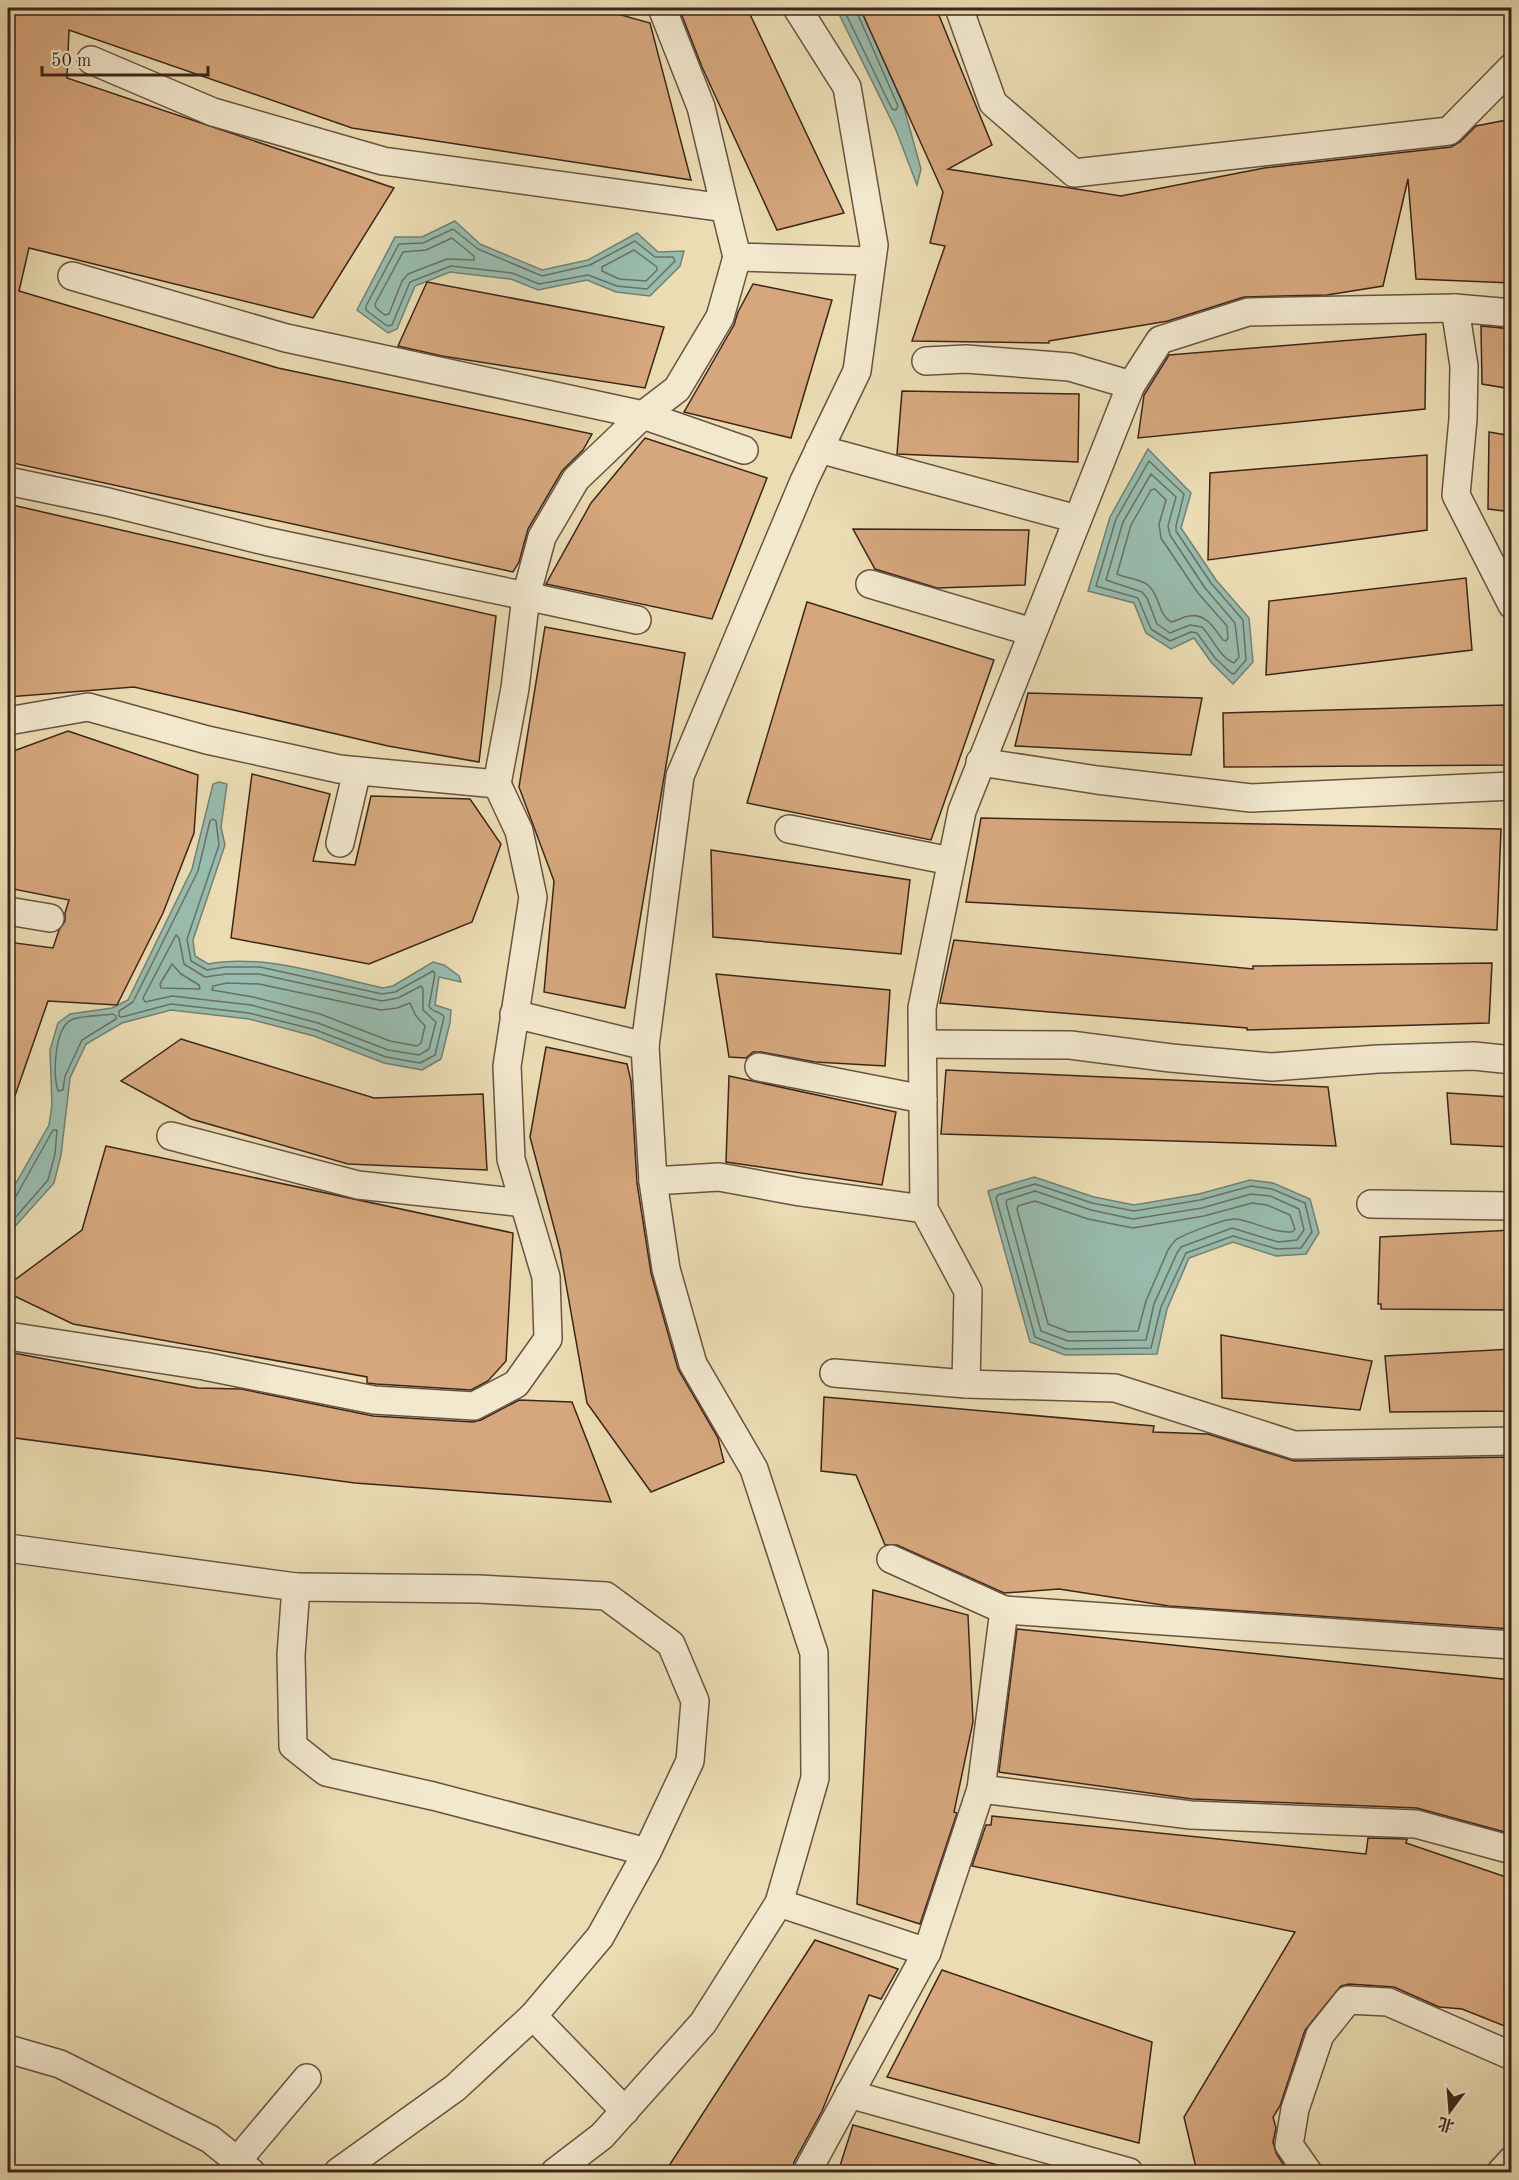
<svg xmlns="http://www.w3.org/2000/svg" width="1519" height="2180" font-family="'Old Standard TT','Noto Serif SC',serif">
<rect width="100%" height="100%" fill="#ebdcb3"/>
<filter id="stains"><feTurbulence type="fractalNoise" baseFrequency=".00333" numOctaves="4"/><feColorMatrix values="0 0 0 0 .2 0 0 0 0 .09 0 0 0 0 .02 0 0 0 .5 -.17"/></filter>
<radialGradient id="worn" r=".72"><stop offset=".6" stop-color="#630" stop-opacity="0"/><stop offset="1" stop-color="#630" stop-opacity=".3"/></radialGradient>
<g fill="#98bcae" stroke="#738073" stroke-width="1.5">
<path d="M 836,8 L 860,8 L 903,104 L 921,169 L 917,185 L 896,130 Z"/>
<path d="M 455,221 L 480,244 L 542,270 L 588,260 L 637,233 L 658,252 L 684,251 L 680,266 L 650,296 L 616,292 L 587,280 L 538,290 L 511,279 L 450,272 L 415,286 L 397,329 L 388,333 L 357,310 L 395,237 L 422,237 Z"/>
<path d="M 1148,449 L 1191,493 L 1181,528 L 1216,580 L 1249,618 L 1253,662 L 1233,684 L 1211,662 L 1194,638 L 1171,649 L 1146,633 L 1134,603 L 1088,591 L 1110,517 Z"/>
<path d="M 219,782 L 227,784 L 221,827 L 225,845 L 193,940 L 195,956 L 208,964 C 264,953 328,976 383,988 L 393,986 L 433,962 L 444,965 L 459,976 L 461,982 L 439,977 L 435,1005 L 451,1010 L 450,1023 L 441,1059 L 422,1070 L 384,1063 L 314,1036 L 249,1019 L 171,1010 L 122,1023 L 86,1044 L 70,1078 L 61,1155 L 54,1183 L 10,1232 L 8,1231 L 8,1203 L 12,1190 L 49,1125 L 52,1105 L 50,1050 L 58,1023 L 70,1014 L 112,1008 L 128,1000 L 192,869 L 213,784 Z"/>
<path d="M 1034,1177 L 1094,1197 L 1134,1205 L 1199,1194 L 1250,1180 L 1273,1183 L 1310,1199 L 1319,1233 L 1306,1254 L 1276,1256 L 1233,1242 L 1189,1258 L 1167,1309 L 1157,1354 L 1065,1355 L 1030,1342 L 988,1191 Z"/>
</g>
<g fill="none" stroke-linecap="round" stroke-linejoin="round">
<g stroke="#6a7064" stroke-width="1.5">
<path d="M 843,8 L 892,109 L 896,110 L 898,106 L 855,8"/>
<path d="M 453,229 L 478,249 L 542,276 L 590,265 L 635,241 L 655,257 L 673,257 L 675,261 L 647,289 L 617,286 L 588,275 L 539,284 L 512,273 L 451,266 L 410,282 L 392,325 L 387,326 L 366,310 L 366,306 L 399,244 L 423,243 Z"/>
<path d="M 452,238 L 474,256 L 474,260 L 447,259 L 408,274 L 402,281 L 389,314 L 385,315 L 376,308 L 375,304 L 403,252 L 426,250 Z"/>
<path d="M 634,250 L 657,267 L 657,270 L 646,281 L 619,279 L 602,271 L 602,267 Z"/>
<path d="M 1149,461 L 1184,494 L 1176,526 L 1176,531 L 1211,583 L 1243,620 L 1246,660 L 1234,674 L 1231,673 L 1215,658 L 1197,633 L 1191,632 L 1170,641 L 1151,629 L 1138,598 L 1096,586 L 1116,519 Z"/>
<path d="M 1151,474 L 1176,497 L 1168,526 L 1170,535 L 1205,588 L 1235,623 L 1239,657 L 1234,663 C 1219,657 1213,638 1202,627 L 1190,625 L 1170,633 L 1157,624 L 1147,598 L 1142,592 L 1106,580 L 1123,522 Z"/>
<path d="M 1155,489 L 1166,500 L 1159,524 L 1161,538 L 1198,593 L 1227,626 L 1228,638 L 1226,641 L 1223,640 C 1214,628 1206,613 1189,616 C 1182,617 1177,621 1171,622 C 1158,614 1160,596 1149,586 C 1140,578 1127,579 1117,574 L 1131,525 L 1151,490 Z"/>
<path d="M 213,819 L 216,821 L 219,845 L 187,939 L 191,961 L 207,970 L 225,967 L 260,967 L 382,994 L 395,992 L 433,971 L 435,974 L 429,1006 C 432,1013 441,1011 444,1017 L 435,1055 L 420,1063 L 386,1057 L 316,1030 L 249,1013 L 171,1004 L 122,1017 L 119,1016 L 119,1011 L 133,1002 L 198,871 L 210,821 Z"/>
<path d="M 176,935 L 179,938 L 184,964 L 205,977 L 226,974 L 259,974 L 382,1001 L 398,998 L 421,986 L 423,989 L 423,1010 L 436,1022 L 429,1049 L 419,1055 L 388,1050 L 318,1023 L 251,1005 L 172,996 L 145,1002 L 143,998 Z"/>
<path d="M 172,964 L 181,974 L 199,985 L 200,989 L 161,988 L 160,984 Z"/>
<path d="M 227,983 L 259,984 L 381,1010 L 397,1008 L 410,1003 L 416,1016 L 425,1026 L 421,1043 L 417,1046 L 390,1041 L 320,1014 L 253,997 L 212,990 L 213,986 Z"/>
<path d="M 113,1014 L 116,1016 L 116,1019 L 82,1040 L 65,1076 L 63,1090 L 58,1091 C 53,1075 54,1029 71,1020 C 80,1015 102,1016 113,1014 Z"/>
<path d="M 1035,1184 L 1092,1203 L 1134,1211 L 1200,1200 L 1251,1186 L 1272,1189 L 1305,1203 L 1312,1232 L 1301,1248 L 1277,1249 L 1233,1236 L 1186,1253 L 1161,1307 L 1151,1348 L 1066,1349 L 1035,1337 L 996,1198 L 998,1195 Z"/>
<path d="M 1035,1191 L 1091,1210 L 1133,1219 L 1202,1208 L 1251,1194 L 1270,1196 L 1299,1209 L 1304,1230 L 1297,1240 L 1278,1242 L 1232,1228 L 1181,1247 L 1177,1253 L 1154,1304 L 1146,1340 L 1068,1341 L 1041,1331 L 1006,1203 L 1007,1200 Z"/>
<path d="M 8,1201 L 15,1198 L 53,1130 L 57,1130 L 55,1154 L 48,1180 L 8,1226"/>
<path d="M 1035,1201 L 1088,1219 L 1133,1228 L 1204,1216 L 1252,1203 L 1267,1205 L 1290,1215 L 1295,1229 L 1292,1232 C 1272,1233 1256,1222 1236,1219 C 1225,1218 1188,1233 1177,1239 C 1173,1242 1171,1246 1168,1250 L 1146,1301 L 1138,1331 L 1069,1332 L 1048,1324 L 1017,1209 L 1018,1206 Z"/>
</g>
</g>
<g fill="#d6a77d" stroke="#3c251b" stroke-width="1.5">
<path d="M 8,8 L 596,8 L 650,23 L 691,180 L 352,128 L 69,30 L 67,78 L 394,188 L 313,318 L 29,248 L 19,291 L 278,368 L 592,434 L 583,450 L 562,471 L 528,529 L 519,562 L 513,572 L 8,462 L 8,442 L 14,407 L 8,406 Z"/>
<path d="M 679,8 L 747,8 L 844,213 L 777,230 L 702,67 Z"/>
<path d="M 860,8 L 936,8 L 992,145 L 948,169 L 1121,196 L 1264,168 L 1451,147 L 1460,142 L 1476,126 L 1512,119 L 1512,283 L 1416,279 L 1408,179 L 1383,286 L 1327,295 L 1244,297 L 1168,321 L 1049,341 L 1049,343 L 912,341 L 945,246 L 930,243 L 943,192 Z"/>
<path d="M 427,282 L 664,327 L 645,388 L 442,356 L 398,346 Z"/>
<path d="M 753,284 L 832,300 L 791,438 L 684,412 L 734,325 L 738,312 Z"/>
<path d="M 1481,326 L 1512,329 L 1512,389 L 1482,384 Z"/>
<path d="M 1426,334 L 1425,409 L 1138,438 L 1144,395 L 1169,355 Z"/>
<path d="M 902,391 L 1079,394 L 1078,462 L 897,454 Z"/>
<path d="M 1489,432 L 1512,436 L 1512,512 L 1488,509 Z"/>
<path d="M 645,438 L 767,478 L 712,619 L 546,584 L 591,503 Z"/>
<path d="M 1427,455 L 1427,530 L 1208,560 L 1210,473 Z"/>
<path d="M 8,504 L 496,616 L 479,762 L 388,746 L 134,687 L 8,697 Z"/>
<path d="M 853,529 L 1029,530 L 1025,585 L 937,588 L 875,569 Z"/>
<path d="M 1466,578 L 1472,650 L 1266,675 L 1269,601 Z"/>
<path d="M 807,602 L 994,660 L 931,840 L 747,803 Z"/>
<path d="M 545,627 L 685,653 L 625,1008 L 544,992 L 554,881 L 519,787 Z"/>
<path d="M 1028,693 L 1202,698 L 1191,755 L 1015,746 Z"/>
<path d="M 1505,705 L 1508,765 L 1224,767 L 1223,713 Z"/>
<path d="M 68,731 L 198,775 L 194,833 L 163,913 L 117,1005 L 48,1001 L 10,1110 L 8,1109 L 8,942 L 53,948 L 59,930 L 65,921 L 65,913 L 69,900 L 8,888 L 8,753 Z"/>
<path d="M 252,774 L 330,794 L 313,861 L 355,865 L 371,796 L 470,799 L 501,844 L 472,922 L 369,964 L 231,938 Z"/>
<path d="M 981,818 L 1501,829 L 1497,930 L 966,902 Z"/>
<path d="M 711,850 L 910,880 L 901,954 L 713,937 Z"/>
<path d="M 954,940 L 1253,969 L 1253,966 L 1492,963 L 1489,1023 L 1247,1030 L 1247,1028 L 940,1003 Z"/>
<path d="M 716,974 L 890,990 L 885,1066 L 815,1062 L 761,1052 L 753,1052 L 746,1058 L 729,1057 Z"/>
<path d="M 181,1039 L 374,1098 L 483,1094 L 487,1170 L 348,1164 L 191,1119 L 121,1081 Z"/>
<path d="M 546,1047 L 627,1064 L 631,1081 L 637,1183 L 651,1273 L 678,1369 L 718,1438 L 724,1462 L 651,1492 L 587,1403 L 560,1250 L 530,1137 Z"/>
<path d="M 946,1070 L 1328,1087 L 1336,1146 L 941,1134 Z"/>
<path d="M 729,1076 L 896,1112 L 882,1185 L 726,1162 Z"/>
<path d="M 1447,1093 L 1512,1097 L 1512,1147 L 1451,1144 Z"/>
<path d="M 106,1146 L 513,1233 L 506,1361 L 488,1381 L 471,1390 L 376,1384 L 367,1383 L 367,1377 L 73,1324 L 8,1293 L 8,1285 L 82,1230 Z"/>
<path d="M 1512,1230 L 1512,1310 L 1381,1309 L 1381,1304 L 1378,1304 L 1380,1237 Z"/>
<path d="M 1221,1335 L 1372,1361 L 1360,1410 L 1222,1398 Z"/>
<path d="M 1512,1349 L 1512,1411 L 1390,1412 L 1385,1356 Z"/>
<path d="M 8,1352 L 198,1388 L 241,1389 L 373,1416 L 473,1422 L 481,1420 L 519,1400 L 572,1402 L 611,1502 L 355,1483 L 8,1437 Z"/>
<path d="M 824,1397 L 1154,1426 L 1153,1432 L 1208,1434 L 1294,1461 L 1512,1457 L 1512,1629 L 1169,1606 L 1059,1589 L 1004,1593 L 897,1545 L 885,1545 L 856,1475 L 821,1471 Z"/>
<path d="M 873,1590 L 968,1615 L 973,1722 L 954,1812 L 957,1813 L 920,1924 L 857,1904 Z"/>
<path d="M 1017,1629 L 1512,1680 L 1512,1834 L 1417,1808 L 1192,1799 L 999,1772 Z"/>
<path d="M 992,1816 L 1366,1854 L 1368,1838 L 1407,1839 L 1406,1843 L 1512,1879 L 1512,2029 L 1462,2009 L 1439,2007 L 1394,1987 L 1349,1984 L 1341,1986 L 1305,2030 L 1280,2106 L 1273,2117 L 1276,2128 L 1273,2142 L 1276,2153 L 1288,2172 L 1197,2172 L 1184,2117 L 1295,1932 L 972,1866 L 986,1825 L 991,1825 Z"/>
<path d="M 815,1940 L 898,1969 L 881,1999 L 869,1995 L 822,2111 L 794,2162 L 793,2172 L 665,2172 Z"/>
<path d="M 942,1970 L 1152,2042 L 1139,2143 L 887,2077 Z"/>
<path d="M 853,2125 L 1005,2167 L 1004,2172 L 838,2172 Z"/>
</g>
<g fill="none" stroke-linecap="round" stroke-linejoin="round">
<g stroke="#685341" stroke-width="30">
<g id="minor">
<path d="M 959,8 L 993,103 L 1074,173 L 1449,131 L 1512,67"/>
<path d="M 91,60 L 213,112 L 383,161 L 725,208 L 701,107 L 662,8"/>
<path d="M 725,208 L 737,257 L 871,261"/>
<path d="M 72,276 L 286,338 L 643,415 L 744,450"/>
<path d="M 1455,308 L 1464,366 L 1463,419 L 1456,495 L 1512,605"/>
<path d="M 926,361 L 966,359 L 1070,367 L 1131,385"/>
<path d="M 819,449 L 1077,519"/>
<path d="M 8,481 L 108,502 L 265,541 L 526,596 L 542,537 L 576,479 L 643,415 L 677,389 L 720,317 L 737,257"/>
<path d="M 870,584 L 1032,632"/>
<path d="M 8,721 L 88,707 L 207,740 L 339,769 L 497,784 L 515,688 L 526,596 L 637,620"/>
<path d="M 980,762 L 1097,780 L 1251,798 L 1512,786"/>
<path d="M 789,829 L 951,861"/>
<path d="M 340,843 L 357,771"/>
<path d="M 8,911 L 50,918"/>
<path d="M 514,1014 L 645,1046"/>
<path d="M 923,1044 L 1070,1045 L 1171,1058 L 1272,1067 L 1378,1059 L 1474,1056 L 1512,1060"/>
<path d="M 759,1067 L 923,1099"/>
<path d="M 171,1136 L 358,1185 L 524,1203"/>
<path d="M 653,1181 L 719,1177 L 800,1192 L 924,1209"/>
<path d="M 1371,1204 L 1512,1206"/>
<path d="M 8,1336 L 204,1366 L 374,1400 L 474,1406 L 516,1384 L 548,1339 L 546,1277 L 511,1159 L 507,1066 L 533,897 L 519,831 L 497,784"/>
<path d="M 834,1373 L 966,1384 L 1115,1388 L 1294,1445 L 1512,1441"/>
<path d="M 966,1384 L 968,1291 L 924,1209 L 922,1008 L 962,811 L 1131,385 L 1160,340 L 1248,312 L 1455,308 L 1512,313"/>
<path d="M 8,1548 L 296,1587"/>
<path d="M 891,1559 L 1004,1610 L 1512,1645"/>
<path d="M 981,1789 L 1191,1815 L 1416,1824 L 1512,1850"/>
<path d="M 779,1903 L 927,1952 L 808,2170 L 809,2172"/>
<path d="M 927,1952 L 981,1789 L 1004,1610"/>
<path d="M 8,2049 L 60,2064 L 210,2139 L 251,2172"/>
<path d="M 849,2094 L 1129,2172"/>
<path d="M 625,2111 L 533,2016 L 600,1937 L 647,1852 L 690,1761 L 695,1701 L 671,1644 L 606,1596 L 479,1589 L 296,1587 L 291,1655 L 293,1746 L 326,1772 L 433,1796 L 647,1852"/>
<path d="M 237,2161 L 307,2078"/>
<path d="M 338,2172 L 455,2088 L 533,2016"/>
<path d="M 555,2172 L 602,2136 L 703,2023 L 779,1903 L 815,1778 L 814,1653 L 754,1469 L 693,1364 L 666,1269 L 653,1181 L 645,1046 L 680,776 L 804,481 L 857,371 L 874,245 L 847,87 L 797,8"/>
<path d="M 1308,2172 L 1289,2145 L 1295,2109 L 1320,2035 L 1348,2000 L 1388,2002 L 1512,2056"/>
<path d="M 1501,2172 L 1512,2160"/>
</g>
</g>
<use href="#minor" stroke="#f2e8ce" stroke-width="27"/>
</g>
<rect width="1519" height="2180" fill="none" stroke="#ebdcb3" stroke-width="30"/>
<rect x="9" y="9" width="1501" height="2162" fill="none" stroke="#3c251b" stroke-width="3"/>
<rect x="15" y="15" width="1489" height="2150" fill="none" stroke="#3c251b" stroke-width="1.5"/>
<g transform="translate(1450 2111) rotate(196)" stroke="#f2e8ce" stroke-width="4.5" paint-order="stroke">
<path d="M0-4.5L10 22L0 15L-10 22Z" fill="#3c251b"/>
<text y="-9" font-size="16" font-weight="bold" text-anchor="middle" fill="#3c251b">北</text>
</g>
<path d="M42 66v9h166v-9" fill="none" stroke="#3c251b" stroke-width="3"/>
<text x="51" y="66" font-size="18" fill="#3c251b" stroke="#f2e8ce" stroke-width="4.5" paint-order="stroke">50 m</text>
<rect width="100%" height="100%" filter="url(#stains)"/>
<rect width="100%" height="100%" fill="url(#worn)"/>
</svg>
